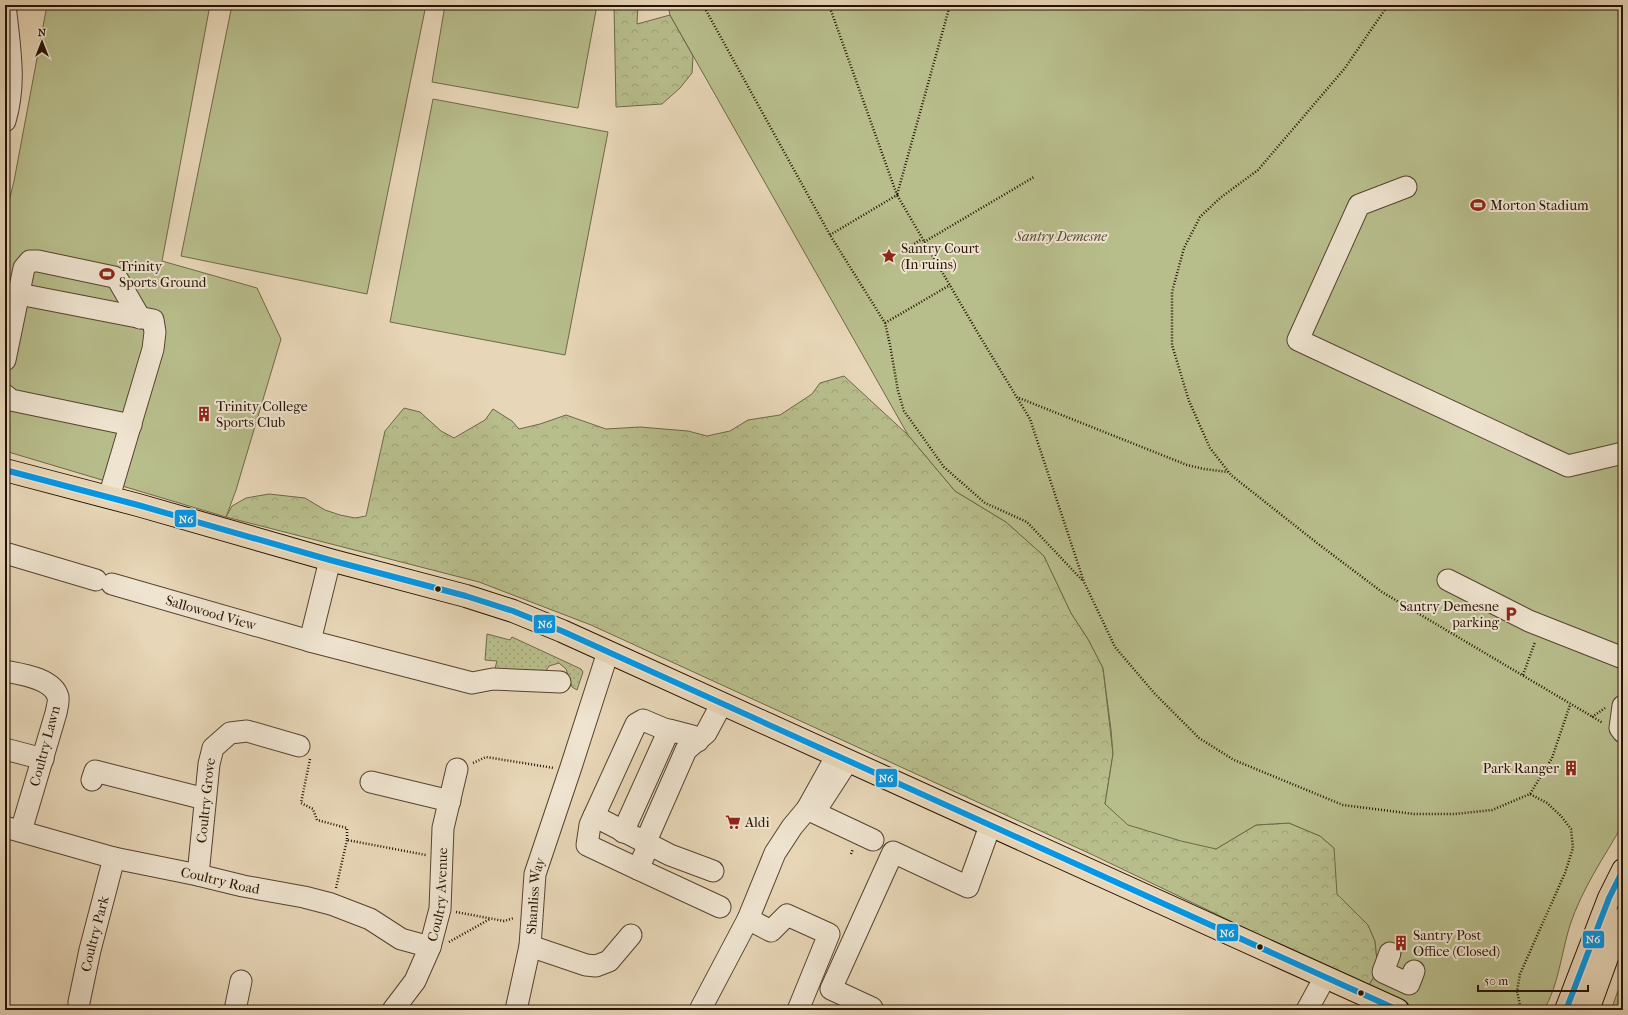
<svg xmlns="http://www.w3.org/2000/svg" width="1628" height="1015" font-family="'IM FELL French Canon',serif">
<defs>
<pattern id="grass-dots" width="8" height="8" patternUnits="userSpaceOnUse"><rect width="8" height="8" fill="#b8bd8c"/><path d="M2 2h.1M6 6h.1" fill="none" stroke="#9ea177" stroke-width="1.8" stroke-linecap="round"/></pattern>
<pattern id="forest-crowns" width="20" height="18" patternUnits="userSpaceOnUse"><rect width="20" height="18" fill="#b8bd8c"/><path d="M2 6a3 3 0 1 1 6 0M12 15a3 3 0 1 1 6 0" fill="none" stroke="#9ea177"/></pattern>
</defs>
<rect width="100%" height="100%" fill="#e7d6b7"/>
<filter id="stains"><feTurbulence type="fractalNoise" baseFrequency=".005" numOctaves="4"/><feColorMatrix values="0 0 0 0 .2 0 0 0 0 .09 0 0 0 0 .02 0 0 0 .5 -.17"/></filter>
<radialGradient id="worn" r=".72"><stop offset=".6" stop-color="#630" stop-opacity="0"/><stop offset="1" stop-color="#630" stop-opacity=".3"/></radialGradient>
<g fill="url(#grass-dots)" stroke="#6e6847">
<path d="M 487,634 L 510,640 L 512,637 L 581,669 L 583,672 L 577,690 L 572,687 L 566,669 L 559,663 L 549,666 L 542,677 L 494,672 L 497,661 L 485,660 Z"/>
<path d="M 1623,977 L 1623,1010 L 1611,1010 Z"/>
</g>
<g fill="url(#forest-crowns)" stroke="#6e6847">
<path d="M 614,5 L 638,5 L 637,24 L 670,15 L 693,56 L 692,73 L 680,88 L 662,104 L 616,107 Z"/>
<path d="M 844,376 L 908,435 L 955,491 L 1006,522 L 1044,556 L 1071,613 L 1088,639 L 1103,668 L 1113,754 L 1105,804 L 1216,849 L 1256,825 L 1289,823 L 1320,836 L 1334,848 L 1354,910 L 1368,925 L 1375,941 L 1378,970 L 1368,987 L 1093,855 L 591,625 L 479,582 L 226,517 L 232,506 L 246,498 L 269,494 L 305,498 L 325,510 L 340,515 L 355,518 L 366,516 L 385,431 L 404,408 L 420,412 L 441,431 L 454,438 L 485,420 L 493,409 L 512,421 L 519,429 L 540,424 L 566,415 L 606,429 L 640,427 L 688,431 L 707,436 L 730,431 L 748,420 L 780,415 L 812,394 L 820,383 Z"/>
</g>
<g fill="#b8bd8c" stroke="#6e6847">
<path d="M 47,5 L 210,5 L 162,261 L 257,288 L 281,339 L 236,490 L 226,517 L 5,451 L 5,217 L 14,181 Z"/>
<path d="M 232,5 L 426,5 L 367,294 L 181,256 Z"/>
<path d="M 445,5 L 597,5 L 578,108 L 432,82 Z"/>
<path d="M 668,5 L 1623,5 L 1623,824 C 1604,857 1582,889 1570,925 C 1561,954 1559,984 1544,1010 L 1420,1010 L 1368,987 L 1378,970 L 1375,941 L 1368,925 L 1337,894 L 1334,848 L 1320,836 L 1289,823 L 1256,825 L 1216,849 L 1181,841 L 1128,825 L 1105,804 L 1113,754 L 1111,730 L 1103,668 L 1088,639 L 1071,613 L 1044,556 L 1006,522 L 955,491 L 908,435 L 670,15 Z"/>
<path d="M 433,99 L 608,132 L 565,355 L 390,322 Z"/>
</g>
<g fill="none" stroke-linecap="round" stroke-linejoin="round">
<g stroke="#56432f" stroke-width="23">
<g id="minor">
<path d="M 5,121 C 16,84 10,51 6,13"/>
<path d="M 1406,187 L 1359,205 L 1298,340 L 1568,466 L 1623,453"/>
<path d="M 19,294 L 153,320 L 155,332 L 153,349 L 109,497"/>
<path d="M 5,360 L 24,268 L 30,261 L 38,261 L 114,277 L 118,280 L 140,318"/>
<path d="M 5,395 L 11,400 L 131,425"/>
<path d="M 5,553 L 96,580"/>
<path d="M 1448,580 L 1529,621 L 1623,658"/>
<path id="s1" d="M 112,584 L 310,641 L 472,683 L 493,679 L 560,682"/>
<path d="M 310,641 L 330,560"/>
<path d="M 5,671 C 20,674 53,678 58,697 C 59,701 57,708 56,713 L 21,831"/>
<path d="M 1623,706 L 1620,728 L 1623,732"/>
<path d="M 5,749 L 43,759"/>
<path d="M 836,757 L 807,809 L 821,802 L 847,762"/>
<path d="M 92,780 L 95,771 L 205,799"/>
<path d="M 371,782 L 450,801"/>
<path d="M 594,816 L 636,724 L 643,720 L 669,731"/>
<path id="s2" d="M 5,827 L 114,858 L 198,875 L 243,886 L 304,897 L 331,904 L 370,919 L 401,939 L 430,947"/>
<path d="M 623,832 L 669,730 L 692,736 L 698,741"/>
<path d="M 638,869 L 587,845 L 590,825 L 594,816 L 670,855 L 713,871"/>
<path id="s3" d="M 198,875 L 209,764 L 213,748 L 230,733 L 247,731 L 299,746"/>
<path d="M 720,907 L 638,869 L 646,851 L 646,841 L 686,750 L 706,733 L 721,705"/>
<path d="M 748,919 L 771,931 L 787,915 L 829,934 L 798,1010"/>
<path d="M 530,946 L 586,965 L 596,966 L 609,961 L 631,935"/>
<path d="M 1390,953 L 1383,972 L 1409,984 L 1414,971"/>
<path id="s4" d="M 79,1010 L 79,1002 L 90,950 L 114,858"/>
<path d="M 235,1010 L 241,981"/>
<path id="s5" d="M 393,1010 L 415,981 L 430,947 L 440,909 L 443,828 L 457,769"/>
<path id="s6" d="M 516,1010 L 530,946 L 535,874 L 571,767 L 608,652"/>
<path d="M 700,1010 L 748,919 L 775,853 L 792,827 L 807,809 L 873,840"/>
<path d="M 871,1010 L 872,1008 L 831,989 L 893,852 L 968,887 L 990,826"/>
<path d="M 1307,1010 L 1325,977"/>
</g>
</g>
<g stroke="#251202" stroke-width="24">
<g id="major">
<path d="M 5,470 L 138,505 L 330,560 L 466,596 L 513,611 L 562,631 L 1398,1010"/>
<path d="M 1566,1010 L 1609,898 L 1623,870"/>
<path d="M 1588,1010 L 1609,952 L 1623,918"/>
</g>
</g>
<g stroke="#251202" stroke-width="2.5" stroke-dasharray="1 2" stroke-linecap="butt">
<path d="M 703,5 L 830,235 L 885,323 L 890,345 L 898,391 L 904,411 L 944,467 L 985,503 L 1027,522 L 1083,581"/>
<path d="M 829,5 L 897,195 L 830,235"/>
<path d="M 950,5 L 897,195 L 979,335 L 1030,419 L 1084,582 L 1115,647 L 1155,694 L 1199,738 L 1234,760 L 1343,805 L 1414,814 L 1455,814 L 1492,810 L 1530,794 L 1552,758 L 1570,705"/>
<path d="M 1388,5 L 1345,68 L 1258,170 L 1220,198 L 1200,217 L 1184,248 L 1172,292 L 1172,345 L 1189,401 L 1210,448 L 1231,475 L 1317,543 L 1382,592 L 1603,723"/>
<path d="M 924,242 L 1034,177"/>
<path d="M 904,250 L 922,239"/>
<path d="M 885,323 L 950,285"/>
<path d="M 1019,398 L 1187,465 L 1204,469 L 1228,472"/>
<path d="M 1523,675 L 1535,642"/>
<path d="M 1592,717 L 1605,708"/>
<path d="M 310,759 L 301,803 L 313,809 L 317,820 L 347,828 L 347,840 L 426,855"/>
<path d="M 473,763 L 486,757 L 554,768"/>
<path d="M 851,854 L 853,849"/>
<path d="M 336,888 L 347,840"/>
<path d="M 456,912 L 504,921 L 514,918"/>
<path d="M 449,942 L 490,919"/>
<path d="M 1521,1010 L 1517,991 L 1520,974 L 1565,873 L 1573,848 L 1571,829 L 1561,816 L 1547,803 L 1530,794"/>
</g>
<use href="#minor" stroke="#efe4d0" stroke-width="21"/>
<use href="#major" stroke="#e7d6b7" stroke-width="22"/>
<g stroke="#efe4d0" stroke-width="9">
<g id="bus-1">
<path d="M 5,470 L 138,505 L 330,560 L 466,596 L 513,611 L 562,631 L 1398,1010"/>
<path d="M 1566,1010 L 1609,898 L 1623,870"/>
</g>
</g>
<use href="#bus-1" stroke="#0497e6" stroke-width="6"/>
</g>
<defs>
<g id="stadium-bare" transform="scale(1.2)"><path d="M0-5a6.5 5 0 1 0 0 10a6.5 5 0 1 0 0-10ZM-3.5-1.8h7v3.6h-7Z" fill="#8f2418" stroke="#efe4d0" stroke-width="2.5" paint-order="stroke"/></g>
<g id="sight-bare" transform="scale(1.2)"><path d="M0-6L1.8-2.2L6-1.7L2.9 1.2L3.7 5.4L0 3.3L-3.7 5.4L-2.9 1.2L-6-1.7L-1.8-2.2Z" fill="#8f2418" stroke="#efe4d0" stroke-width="2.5" paint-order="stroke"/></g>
<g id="building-bare" transform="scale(1.2)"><path d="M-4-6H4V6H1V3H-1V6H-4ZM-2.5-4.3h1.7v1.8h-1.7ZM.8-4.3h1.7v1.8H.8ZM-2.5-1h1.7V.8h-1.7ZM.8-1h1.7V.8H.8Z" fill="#8f2418" stroke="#efe4d0" stroke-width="2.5" paint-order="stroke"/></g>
<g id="parking-bare" transform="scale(1.2)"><path d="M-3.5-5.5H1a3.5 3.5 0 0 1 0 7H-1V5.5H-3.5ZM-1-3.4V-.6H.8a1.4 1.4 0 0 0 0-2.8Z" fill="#8f2418" stroke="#efe4d0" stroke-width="2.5" paint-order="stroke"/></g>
<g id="supermarket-bare" transform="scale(1.2)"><path d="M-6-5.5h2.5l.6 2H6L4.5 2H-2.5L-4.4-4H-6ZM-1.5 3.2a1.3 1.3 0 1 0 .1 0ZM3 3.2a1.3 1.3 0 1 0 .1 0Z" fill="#8f2418" stroke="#efe4d0" stroke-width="2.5" paint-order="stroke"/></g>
</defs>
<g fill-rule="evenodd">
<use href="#stadium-bare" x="1478" y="205"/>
<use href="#sight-bare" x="889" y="256"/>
<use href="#stadium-bare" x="107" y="274"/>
<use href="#building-bare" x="204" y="414"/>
<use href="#parking-bare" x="1511" y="614"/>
<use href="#building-bare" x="1571" y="768"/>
<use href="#supermarket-bare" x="733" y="822"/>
<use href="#building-bare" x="1401" y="943"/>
</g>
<g fill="#251202" stroke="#efe4d0" stroke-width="1.5">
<circle cx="438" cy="589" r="3.5"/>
<circle cx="1260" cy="947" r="3.5"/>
<circle cx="1361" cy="993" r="3.5"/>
</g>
<g text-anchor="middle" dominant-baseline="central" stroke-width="4" stroke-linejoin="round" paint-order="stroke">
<g font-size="14" fill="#251202" stroke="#efe4d0" text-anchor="start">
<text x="1490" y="205">Morton Stadium</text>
<text x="901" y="248">Santry Court<tspan x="901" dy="16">(In ruins)</tspan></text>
<text x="119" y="266">Trinity<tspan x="119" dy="16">Sports Ground</tspan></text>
<text x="216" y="406">Trinity College<tspan x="216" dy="16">Sports Club</tspan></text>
<text x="1499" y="606" text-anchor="end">Santry Demesne<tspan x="1499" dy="16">parking</tspan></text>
<text x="1559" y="768" text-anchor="end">Park Ranger</text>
<text x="745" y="822">Aldi</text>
<text x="1413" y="935">Santry Post<tspan x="1413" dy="16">Office (Closed)</tspan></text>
</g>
<g font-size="14" font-style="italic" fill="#584e32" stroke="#efe4d0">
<text x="1061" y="236">Santry Demesne</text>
</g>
<g font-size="14" fill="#251202" stroke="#efe4d0">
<text stroke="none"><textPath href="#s1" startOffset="103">Sallowood View</textPath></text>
<text transform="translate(45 746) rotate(-75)">Coultry Lawn</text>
<text stroke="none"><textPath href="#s3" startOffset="75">Coultry Grove</textPath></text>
<text stroke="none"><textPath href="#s2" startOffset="222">Coultry Road</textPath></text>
<text stroke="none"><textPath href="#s5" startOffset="127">Coultry Avenue</textPath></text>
<text stroke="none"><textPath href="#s6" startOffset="116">Shanliss Way</textPath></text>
<text stroke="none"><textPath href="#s4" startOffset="78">Coultry Park</textPath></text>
</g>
</g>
<g stroke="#efe4d0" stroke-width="1.5">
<rect x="174" y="509" width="23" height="19" rx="4" fill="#0497e6"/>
<rect x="533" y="614" width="23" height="20" rx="4" fill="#0497e6"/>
<rect x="875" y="768" width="23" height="20" rx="4" fill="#0497e6"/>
<rect x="1216" y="923" width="23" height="19" rx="4" fill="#0497e6"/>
<rect x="1582" y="930" width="23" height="19" rx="4" fill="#0497e6"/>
</g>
<g font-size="11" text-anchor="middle" font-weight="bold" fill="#fff">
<text x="186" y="523">N6</text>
<text x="545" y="628">N6</text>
<text x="886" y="782">N6</text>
<text x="1227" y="937">N6</text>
<text x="1593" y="943">N6</text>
</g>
<rect width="1628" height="1015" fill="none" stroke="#e7d6b7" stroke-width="20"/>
<rect x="6" y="6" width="1616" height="1003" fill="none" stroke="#251202" stroke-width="2"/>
<rect x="10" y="10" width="1608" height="995" fill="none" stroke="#251202"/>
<g transform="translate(42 42)" stroke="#efe4d0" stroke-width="3" paint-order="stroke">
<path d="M0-3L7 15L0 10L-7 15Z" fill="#251202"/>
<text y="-6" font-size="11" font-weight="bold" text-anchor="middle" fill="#251202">N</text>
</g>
<path d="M1478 985v6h110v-6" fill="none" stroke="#251202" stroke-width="2"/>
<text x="1484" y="985" font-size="12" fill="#251202" stroke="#efe4d0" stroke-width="3" paint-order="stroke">50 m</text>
<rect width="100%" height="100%" filter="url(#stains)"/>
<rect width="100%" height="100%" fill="url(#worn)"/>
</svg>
